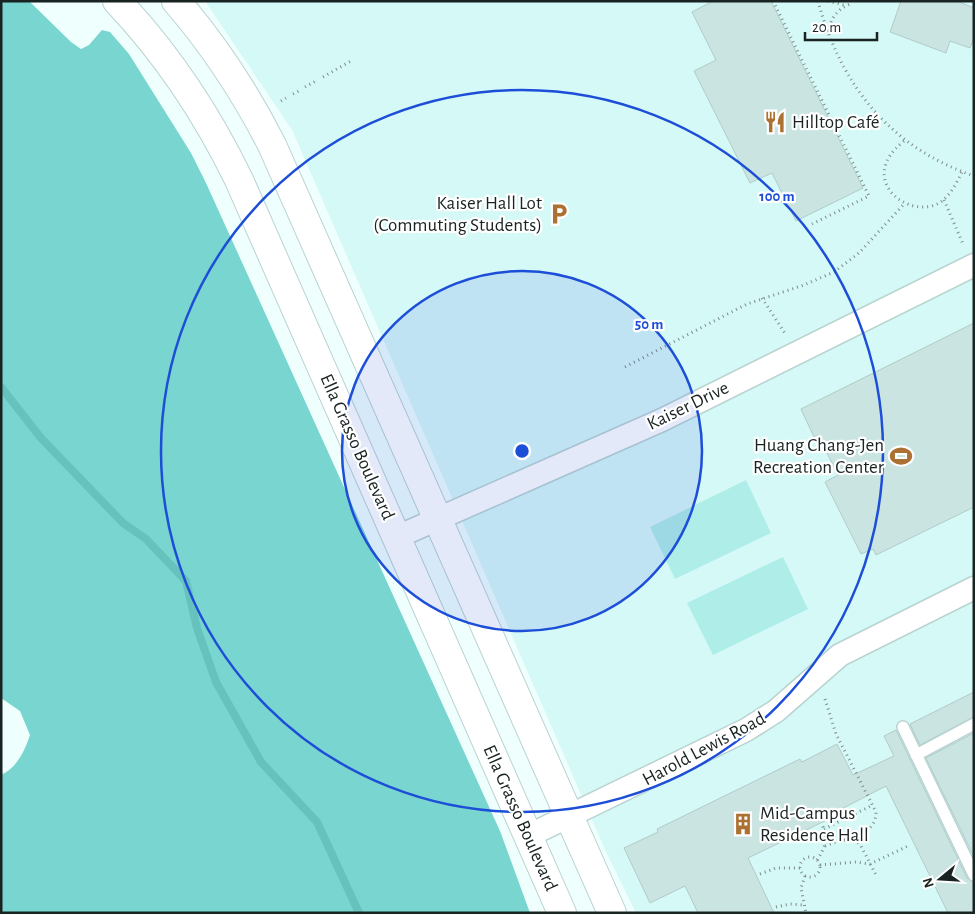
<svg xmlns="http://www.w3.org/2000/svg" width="975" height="914" font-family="'Alegreya Sans',sans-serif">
<rect width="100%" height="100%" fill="#effffe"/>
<path fill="#d5f9f6" d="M 205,1 L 974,1 L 974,913 L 636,913 L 606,852 L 292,130 Z"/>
<g fill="#afede8">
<path d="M 746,480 L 771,533 L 675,579 L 650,527 Z"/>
<path d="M 783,557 L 808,609 L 713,655 L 687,603 Z"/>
</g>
<path fill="#78d5cf" d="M 1,1 L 29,1 L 71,42 L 81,49 L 89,45 L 102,30 L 110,32 L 129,54 L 191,153 L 206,183 L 500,831 L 530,913 L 1,913 L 1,775 C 17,768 25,750 30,735 L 20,711 L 1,698 Z"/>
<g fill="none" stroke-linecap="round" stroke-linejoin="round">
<path stroke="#66c2bd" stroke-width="8" d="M 1,387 L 41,438 L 123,523 L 146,539 L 186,581 L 197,628 L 216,682 L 261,762 L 317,822 L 359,913"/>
</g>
<g fill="#cae4e2" stroke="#b1cbc9">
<path d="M 713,1 L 771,1 L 863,188 L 796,221 L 772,173 L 750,183 L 694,71 L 716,60 L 692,12 Z"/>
<path d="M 901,1 L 957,1 L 974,8 L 974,38 L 970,48 L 950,41 L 946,53 L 890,32 Z"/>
<path d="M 974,323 L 974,507 L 876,555 L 873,549 L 861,554 L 825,482 L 838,475 L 818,435 L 814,437 L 801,409 Z"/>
<path d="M 974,692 L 974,717 L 920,745 L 910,724 Z"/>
<path d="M 896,730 L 967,878 L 974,882 L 974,913 L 948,913 L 886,786 L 828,816 L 829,819 L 748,858 L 774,913 L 698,913 L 685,886 L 650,903 L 624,848 L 658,832 L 657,829 L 800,759 L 802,762 L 837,744 L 853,775 L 894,756 L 884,736 Z"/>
<path d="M 974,733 L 974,857 L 926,758 Z"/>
</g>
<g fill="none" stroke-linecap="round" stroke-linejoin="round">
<g stroke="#b9d3d1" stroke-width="14">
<g id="service">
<path d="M 903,727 L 974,875"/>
<path d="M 916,755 L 974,724"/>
</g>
</g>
<g stroke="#b9d3d1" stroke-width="25">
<g id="minor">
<path d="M 397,537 L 662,420 L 974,265"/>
<path d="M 528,836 L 746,730 L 776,711 L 840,655 L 974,588"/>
</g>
</g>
<g stroke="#b9d3d1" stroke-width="30">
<g id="secondary">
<path d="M 117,1 C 168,55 207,114 239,180 L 562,913"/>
<path d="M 176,1 C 214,45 246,94 272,145 L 612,913"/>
</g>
</g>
<g stroke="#808c8b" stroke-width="3" stroke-dasharray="1 4" stroke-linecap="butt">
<path d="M 773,1 L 869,196 L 812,224"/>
<path d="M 818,1 C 841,86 890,147 974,176"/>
<path d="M 828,1 L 844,5"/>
<path d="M 829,32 C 830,18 838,9 850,4"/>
<path d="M 323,77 L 351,61"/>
<path d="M 305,87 L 316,81"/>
<path d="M 293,94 L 299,91"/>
<path d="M 281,101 L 286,98"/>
<path d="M 904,141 C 853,181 913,223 942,201 C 951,194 957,182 962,172"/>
<path d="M 944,200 L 963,244"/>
<path d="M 762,298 L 786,335"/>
<path d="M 625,367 L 747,304 L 804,285 L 834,272 L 859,253 L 905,203"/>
<path d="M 825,699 L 836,734 L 876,812 C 876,826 866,832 855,840"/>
<path d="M 824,829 L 873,805"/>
<path d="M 825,846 L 841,840 L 855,840 L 861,846 L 876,875"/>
<circle cx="810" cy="867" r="10"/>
<path d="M 817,860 C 825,848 829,838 822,825"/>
<path d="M 820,865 L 856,862 L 870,864 L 908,846"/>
<path d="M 760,874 L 776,868 L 800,868"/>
<path d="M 805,876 L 801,888 L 806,913"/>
<path d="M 776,907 L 790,904 L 803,905"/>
</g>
<use href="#service" stroke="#fff" stroke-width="11"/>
<use href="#minor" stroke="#fff" stroke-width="22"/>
<use href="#secondary" stroke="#fff" stroke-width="28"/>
</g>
<circle cx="522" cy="451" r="180" fill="#1d4ed8" fill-opacity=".12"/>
<g fill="none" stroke="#1d4ed8" stroke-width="2.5">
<circle cx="522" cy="451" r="180"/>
<circle cx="522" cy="451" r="361"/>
</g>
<defs>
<g id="restaurant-bare" transform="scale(1.725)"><path d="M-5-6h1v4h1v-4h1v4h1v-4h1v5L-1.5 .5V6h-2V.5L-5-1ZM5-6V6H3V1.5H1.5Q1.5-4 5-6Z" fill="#ac7132" stroke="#fff" stroke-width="2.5" paint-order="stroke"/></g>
<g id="parking-bare" transform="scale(1.725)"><path d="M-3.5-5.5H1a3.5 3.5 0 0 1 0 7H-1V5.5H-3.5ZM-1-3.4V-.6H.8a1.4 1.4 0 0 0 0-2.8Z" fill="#ac7132" stroke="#fff" stroke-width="2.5" paint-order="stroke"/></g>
<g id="stadium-bare" transform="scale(1.725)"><path d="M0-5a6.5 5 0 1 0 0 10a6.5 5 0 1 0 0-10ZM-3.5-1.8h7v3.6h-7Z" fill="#ac7132" stroke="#fff" stroke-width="2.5" paint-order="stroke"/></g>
<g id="building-bare" transform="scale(1.725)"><path d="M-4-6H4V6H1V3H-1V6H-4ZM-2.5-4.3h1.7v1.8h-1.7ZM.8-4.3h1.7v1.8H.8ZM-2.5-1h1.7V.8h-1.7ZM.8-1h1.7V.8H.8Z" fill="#ac7132" stroke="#fff" stroke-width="2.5" paint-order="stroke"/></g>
</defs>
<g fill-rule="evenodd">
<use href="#restaurant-bare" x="775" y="122"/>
<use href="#parking-bare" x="559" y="214"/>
<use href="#stadium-bare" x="901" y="456"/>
<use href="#building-bare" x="743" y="824"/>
</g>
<g text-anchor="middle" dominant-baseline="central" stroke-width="4.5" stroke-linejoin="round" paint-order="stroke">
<g font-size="19" fill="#192322" stroke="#fff" text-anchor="start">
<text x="792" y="122">Hilltop Café</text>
<text x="542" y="203" text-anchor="end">Kaiser Hall Lot<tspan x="542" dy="22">(Commuting Students)</tspan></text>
<text x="884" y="445" text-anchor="end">Huang Chang-Jen<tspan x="884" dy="22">Recreation Center</tspan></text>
<text x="760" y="813">Mid-Campus<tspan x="760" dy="22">Residence Hall</tspan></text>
</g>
<g font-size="19" fill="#192322" stroke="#fff">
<text transform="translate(688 406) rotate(-26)">Kaiser Drive</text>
<text transform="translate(357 447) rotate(66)">Ella Grasso Boulevard</text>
<text transform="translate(704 749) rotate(-28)">Harold Lewis Road</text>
<text transform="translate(520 818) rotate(66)">Ella Grasso Boulevard</text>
</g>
</g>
<circle cx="522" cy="451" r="8" fill="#1d4ed8" stroke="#fff" stroke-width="2.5"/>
<g font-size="15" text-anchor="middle" font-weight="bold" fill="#1d4ed8" stroke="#fff" stroke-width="4.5" stroke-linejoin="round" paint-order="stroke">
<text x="777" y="201">100 m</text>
<text x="649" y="329">50 m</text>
</g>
<rect width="975" height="914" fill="none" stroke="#192322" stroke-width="5"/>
<g transform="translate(940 879) rotate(252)" stroke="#ffffff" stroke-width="4" paint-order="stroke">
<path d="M0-4L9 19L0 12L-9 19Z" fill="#192322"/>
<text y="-8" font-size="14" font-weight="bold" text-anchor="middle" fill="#192322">N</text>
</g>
<path d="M805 32v8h72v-8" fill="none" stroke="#192322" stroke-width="2.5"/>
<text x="812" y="32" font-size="15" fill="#192322" stroke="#ffffff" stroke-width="4" paint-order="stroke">20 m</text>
</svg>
